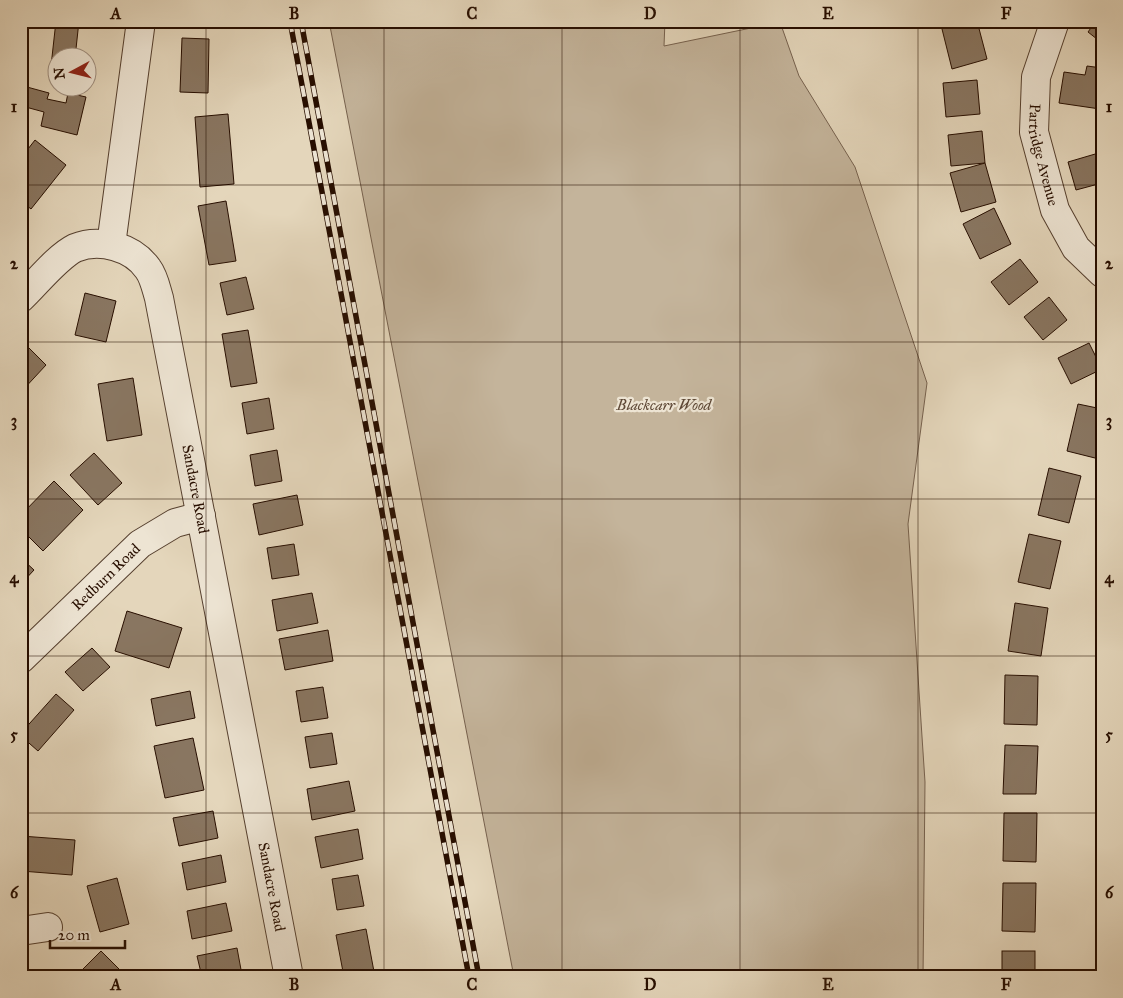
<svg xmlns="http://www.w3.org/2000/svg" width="1123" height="998" font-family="'IM FELL Great Primer',serif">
<rect width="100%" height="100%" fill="#e4d6bb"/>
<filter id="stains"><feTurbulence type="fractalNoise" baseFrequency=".004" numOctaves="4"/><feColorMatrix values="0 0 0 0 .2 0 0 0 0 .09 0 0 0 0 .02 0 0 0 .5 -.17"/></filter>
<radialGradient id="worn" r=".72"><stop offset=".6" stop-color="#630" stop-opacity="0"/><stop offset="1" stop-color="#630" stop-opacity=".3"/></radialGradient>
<path fill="#c4b49b" stroke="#76614e" d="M 329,21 L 665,21 L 664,46 L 780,22 L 799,76 L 855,167 L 927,383 L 908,524 L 925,782 L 923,977 L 514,977 Z"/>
<g fill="#897661" stroke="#270e00">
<path d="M 56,21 L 79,21 L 75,58 L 58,58 L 58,76 L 50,75 Z"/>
<path d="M 955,21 L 977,21 L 987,59 L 952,69 L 941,25 Z"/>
<path d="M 1096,21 L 1102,21 L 1102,43 L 1088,32 Z"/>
<path d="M 182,38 L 209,39 L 208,93 L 180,92 Z"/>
<path d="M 1087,66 L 1102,68 L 1100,109 L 1059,103 L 1064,72 L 1085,75 Z"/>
<path d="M 977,80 L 980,114 L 946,117 L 943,83 Z"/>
<path d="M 27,87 L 49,93 L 47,99 L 66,103 L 68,93 L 86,97 L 77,135 L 41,126 L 44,112 L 22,106 Z"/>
<path d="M 228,114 L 234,184 L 200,187 L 195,117 Z"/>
<path d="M 982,131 L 985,163 L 951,166 L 948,135 Z"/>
<path d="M 35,140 L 66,165 L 31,209 L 21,201 L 21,158 Z"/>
<path d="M 1102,152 L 1102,183 L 1076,190 L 1068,162 Z"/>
<path d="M 985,163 L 996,202 L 961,212 L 950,173 Z"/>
<path d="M 226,201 L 236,261 L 209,265 L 198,206 Z"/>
<path d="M 994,208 L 1011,244 L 980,259 L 963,224 Z"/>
<path d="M 1020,259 L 1038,282 L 1009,305 L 991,282 Z"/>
<path d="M 246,277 L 254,309 L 227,315 L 220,283 Z"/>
<path d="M 85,293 L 116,301 L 106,342 L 75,335 Z"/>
<path d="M 1049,297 L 1067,320 L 1043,340 L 1024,317 Z"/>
<path d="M 248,330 L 257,383 L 231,387 L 222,334 Z"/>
<path d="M 1089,343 L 1102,369 L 1071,384 L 1058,358 Z"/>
<path d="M 29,348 L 46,365 L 21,392 L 21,356 Z"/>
<path d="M 133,378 L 142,435 L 107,441 L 98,384 Z"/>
<path d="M 269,398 L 274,429 L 247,434 L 242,403 Z"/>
<path d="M 1078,404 L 1102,409 L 1102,447 L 1099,459 L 1067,451 Z"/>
<path d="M 277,450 L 282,481 L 255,486 L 250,455 Z"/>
<path d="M 94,453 L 122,483 L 98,505 L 70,475 Z"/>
<path d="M 1049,468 L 1081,476 L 1069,523 L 1038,515 Z"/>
<path d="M 54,481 L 83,510 L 43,551 L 21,529 L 21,515 Z"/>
<path d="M 297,495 L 303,525 L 259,535 L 253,504 Z"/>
<path d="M 1029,534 L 1061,541 L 1050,589 L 1018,582 Z"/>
<path d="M 294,544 L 299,575 L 272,579 L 267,548 Z"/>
<path d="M 21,558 L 34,570 L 21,584 Z"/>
<path d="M 312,593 L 318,623 L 277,631 L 272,600 Z"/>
<path d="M 1015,603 L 1048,608 L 1041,656 L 1008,651 Z"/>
<path d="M 127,611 L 182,628 L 169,668 L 115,651 Z"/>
<path d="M 328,630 L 333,661 L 285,670 L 279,639 Z"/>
<path d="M 92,648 L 110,667 L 83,691 L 65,672 Z"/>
<path d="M 1005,675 L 1038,676 L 1037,725 L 1004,724 Z"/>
<path d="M 323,687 L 328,718 L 301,722 L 296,691 Z"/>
<path d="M 190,691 L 195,718 L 156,726 L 151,699 Z"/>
<path d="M 56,694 L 74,710 L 38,751 L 21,736 L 21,733 Z"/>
<path d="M 332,733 L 337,764 L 310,768 L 305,737 Z"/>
<path d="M 193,738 L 204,790 L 165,798 L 154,746 Z"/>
<path d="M 1005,745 L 1038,746 L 1036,794 L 1003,794 Z"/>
<path d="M 349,781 L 355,811 L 312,820 L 307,789 Z"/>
<path d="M 213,811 L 218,838 L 179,846 L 173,818 Z"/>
<path d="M 1004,813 L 1037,813 L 1036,862 L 1003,861 Z"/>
<path d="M 358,829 L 363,859 L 321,868 L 315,837 Z"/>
<path d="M 21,836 L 75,840 L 72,875 L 21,871 Z"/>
<path d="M 221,855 L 226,882 L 187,890 L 182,863 Z"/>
<path d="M 358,875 L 364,906 L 337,910 L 332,879 Z"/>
<path d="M 117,878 L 129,924 L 100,932 L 87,886 Z"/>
<path d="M 1003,883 L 1036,883 L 1035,932 L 1002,931 Z"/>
<path d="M 226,903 L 232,931 L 192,939 L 187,911 Z"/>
<path d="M 366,929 L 375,977 L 344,977 L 336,935 Z"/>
<path d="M 237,948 L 242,975 L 202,977 L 197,956 Z"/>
<path d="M 101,951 L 125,975 L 75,977 Z"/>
<rect x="1002" y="951" width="33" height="26"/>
</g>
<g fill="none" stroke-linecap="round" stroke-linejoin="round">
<g stroke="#56402f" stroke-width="30">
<g id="street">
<path id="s1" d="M 1055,21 L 1036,77 L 1034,132 L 1055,210 L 1076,248 L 1102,273"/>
<path d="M 111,245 L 141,21"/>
<path id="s2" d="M 21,298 C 36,284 57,257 75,248 C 100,238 133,247 148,269 C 154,277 156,288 159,298 L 289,977"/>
<path id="s3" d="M 21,659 L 140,544 L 175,523 L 201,516"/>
<path d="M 21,931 L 48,927"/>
</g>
</g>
<use href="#street" stroke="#ede4d3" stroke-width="28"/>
<g stroke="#270e00" stroke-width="5.5">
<g id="rail">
<path d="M 290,21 L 469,977"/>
<path d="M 301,21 L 479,977"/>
</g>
</g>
<use href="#rail" stroke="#ede4d3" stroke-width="4" stroke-dasharray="11" stroke-linecap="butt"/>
</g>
<path fill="none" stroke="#270e00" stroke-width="1" stroke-opacity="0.55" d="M 206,21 L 206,977M 384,21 L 384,977M 562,21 L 562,977M 740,21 L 740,977M 918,21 L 918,977M 21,185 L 1102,185M 21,342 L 1102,342M 21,499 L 1102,499M 21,656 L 1102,656M 21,813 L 1102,813"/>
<g text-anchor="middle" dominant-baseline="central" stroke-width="4.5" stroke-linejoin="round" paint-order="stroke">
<g font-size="15" fill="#270e00" stroke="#ede4d3">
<text stroke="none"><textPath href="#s1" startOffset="138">Partridge Avenue</textPath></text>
<text stroke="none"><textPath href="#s2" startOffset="381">Sandacre Road</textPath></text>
<text stroke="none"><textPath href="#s3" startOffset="118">Redburn Road</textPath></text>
<text stroke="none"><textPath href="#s2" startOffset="786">Sandacre Road</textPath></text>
</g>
<g font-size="15" font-style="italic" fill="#5e4836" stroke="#ede4d3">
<text x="664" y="405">Blackcarr Wood</text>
</g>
</g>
<rect width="1123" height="998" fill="none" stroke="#e4d6bb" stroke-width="55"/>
<g transform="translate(72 72) rotate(263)"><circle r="24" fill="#ede4d3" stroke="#9e8e7f"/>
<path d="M0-4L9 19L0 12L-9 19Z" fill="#8f2418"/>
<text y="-8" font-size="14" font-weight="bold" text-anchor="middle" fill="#270e00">N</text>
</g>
<path d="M50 940v8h75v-8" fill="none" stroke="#270e00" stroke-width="2.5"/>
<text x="58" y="940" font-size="15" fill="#270e00" stroke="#ede4d3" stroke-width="4" paint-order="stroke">20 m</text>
<rect x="28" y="28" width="1068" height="942" fill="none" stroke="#270e00" stroke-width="2"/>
<g font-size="16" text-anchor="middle" font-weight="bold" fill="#270e00">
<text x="116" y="19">A</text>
<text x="294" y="19">B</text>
<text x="472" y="19">C</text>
<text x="650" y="19">D</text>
<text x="828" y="19">E</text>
<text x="1006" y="19">F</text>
<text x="14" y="112">1</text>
<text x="1109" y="112">1</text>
<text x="14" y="269">2</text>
<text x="1109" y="269">2</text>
<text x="14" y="426">3</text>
<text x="1109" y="426">3</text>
<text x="14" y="583">4</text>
<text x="1109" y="583">4</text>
<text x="14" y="740">5</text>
<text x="1109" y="740">5</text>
<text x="14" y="898">6</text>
<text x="1109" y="898">6</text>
<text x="116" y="990">A</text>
<text x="294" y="990">B</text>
<text x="472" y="990">C</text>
<text x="650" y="990">D</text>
<text x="828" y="990">E</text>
<text x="1006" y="990">F</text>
</g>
<rect width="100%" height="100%" filter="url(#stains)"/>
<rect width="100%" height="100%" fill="url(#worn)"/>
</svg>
